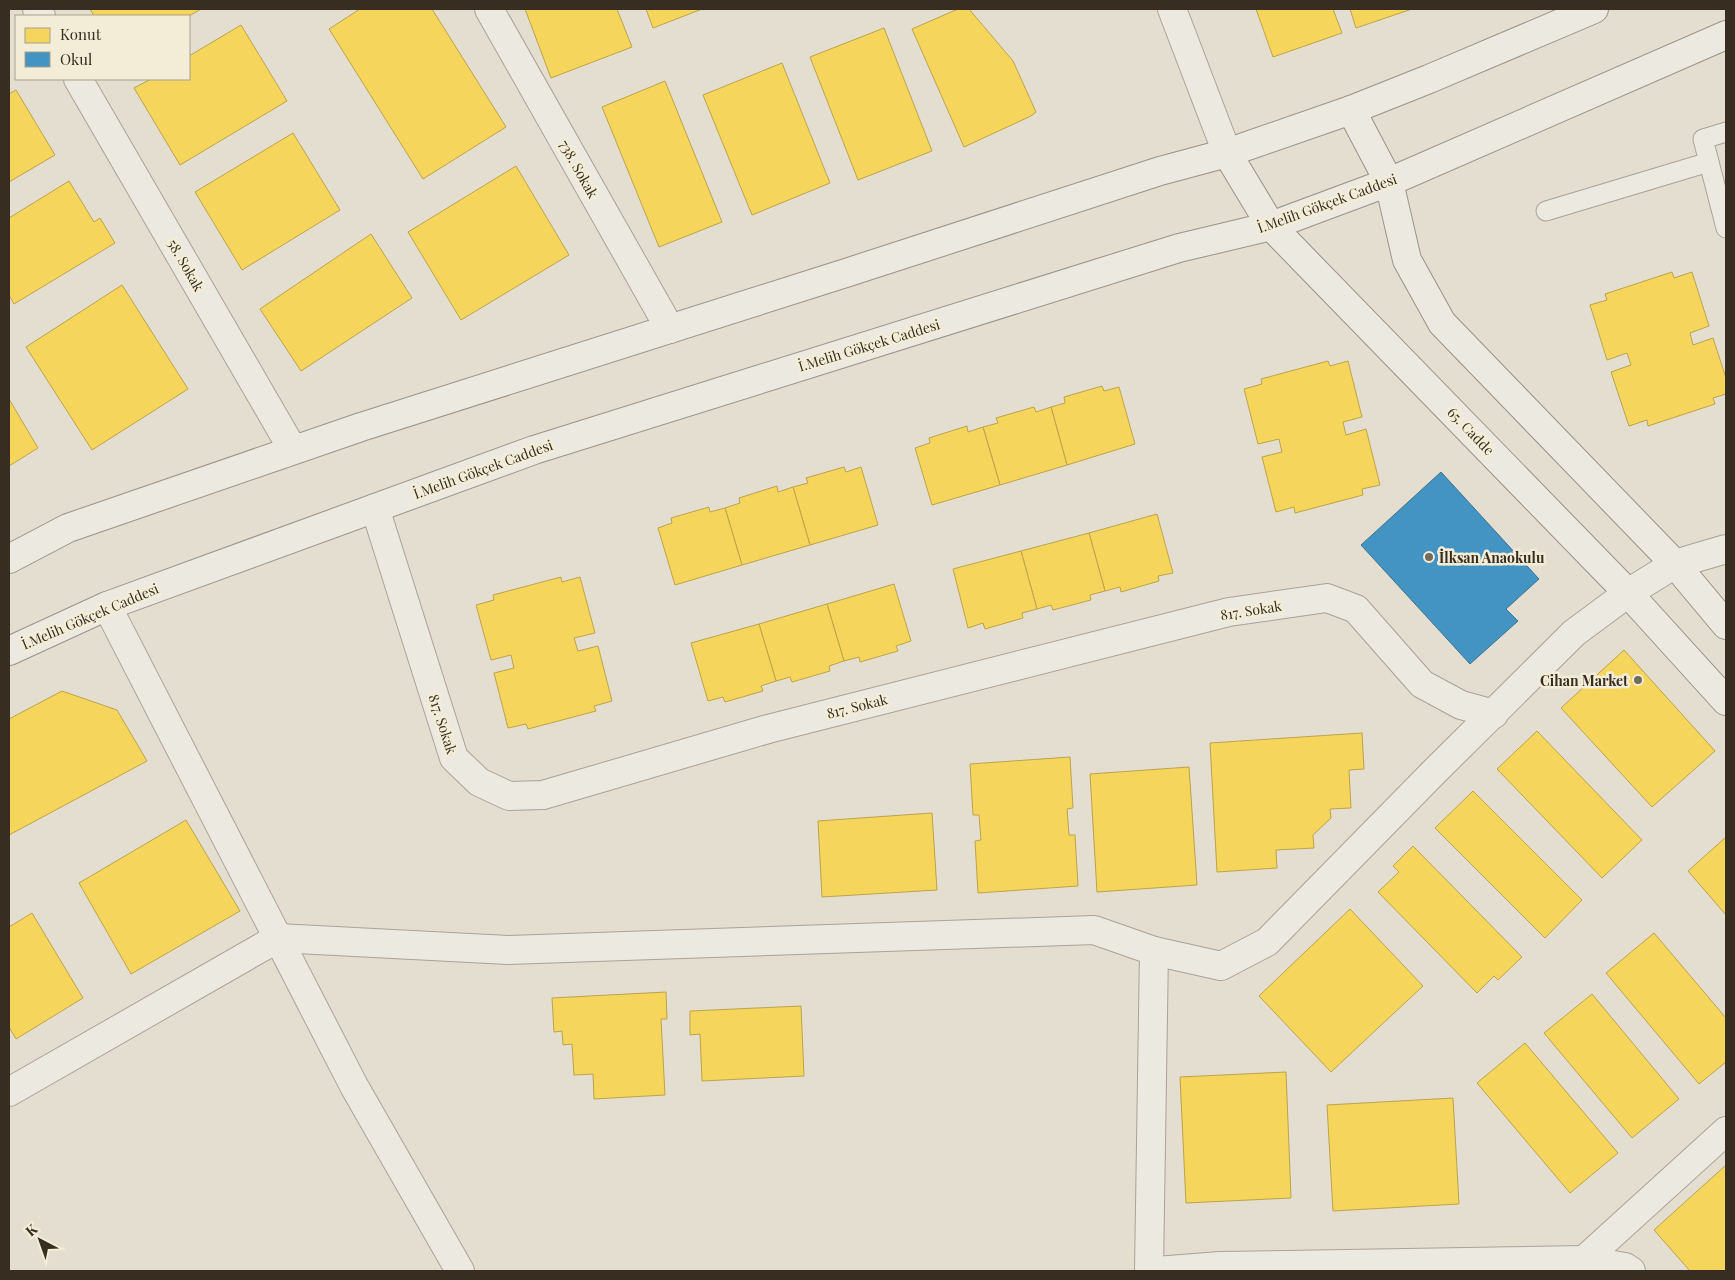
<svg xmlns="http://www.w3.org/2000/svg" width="1735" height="1280" font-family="'Playfair Display',serif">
<rect width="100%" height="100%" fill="#e3decf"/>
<g fill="#f6d55c" stroke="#bda34a">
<path d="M 90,9 L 201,9 L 189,16 L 94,16 Z"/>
<path d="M 360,9 L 432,9 L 506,127 L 423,179 L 329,29 Z"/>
<path d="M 525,9 L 617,9 L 632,47 L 551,78 Z"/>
<path d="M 646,9 L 702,9 L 653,28 Z"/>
<path d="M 958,9 L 969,9 L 1013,61 L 1036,112 L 1031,116 L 964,147 L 912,29 Z"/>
<path d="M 1256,9 L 1333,9 L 1342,33 L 1273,57 Z"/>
<path d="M 1350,9 L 1412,9 L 1356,28 Z"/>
<path d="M 241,25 L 287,101 L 180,165 L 134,88 L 151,79 L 189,79 L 189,56 Z"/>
<path d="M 884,28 L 932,151 L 858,180 L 810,57 Z"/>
<path d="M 782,63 L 830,183 L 752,215 L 703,95 Z"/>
<path d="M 665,81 L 722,222 L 659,247 L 602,107 Z"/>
<path d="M 16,90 L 55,155 L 9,182 L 9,94 Z"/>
<path d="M 293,133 L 340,210 L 242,270 L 195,192 Z"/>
<path d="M 516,166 L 569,255 L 461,320 L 408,232 Z"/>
<path d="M 69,181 L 94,222 L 100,218 L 115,243 L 14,304 L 9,295 L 9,218 Z"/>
<path d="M 371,234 L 412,298 L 301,371 L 260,309 Z"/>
<path d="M 1672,272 L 1674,278 L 1692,272 L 1709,326 L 1690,333 L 1693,345 L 1713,338 L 1726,378 L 1726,394 L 1713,398 L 1715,404 L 1648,426 L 1647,420 L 1629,426 L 1611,372 L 1631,365 L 1627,353 L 1607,360 L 1590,305 L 1607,300 L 1605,294 Z"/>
<path d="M 122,285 L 188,389 L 92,450 L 26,347 Z"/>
<path d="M 1328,361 L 1330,366 L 1348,361 L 1362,417 L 1343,422 L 1346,435 L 1366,429 L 1380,485 L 1362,489 L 1363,495 L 1295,513 L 1294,507 L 1276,512 L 1262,457 L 1282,452 L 1279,439 L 1258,444 L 1244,389 L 1262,384 L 1261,379 Z"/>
<path d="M 1102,386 L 1104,391 L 1119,387 L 1135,444 L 1067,465 L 1051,407 L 1065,403 L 1064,397 Z"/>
<path d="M 9,399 L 38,448 L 9,466 Z"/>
<path d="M 1034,407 L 1036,412 L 1051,407 L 1067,465 L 1000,485 L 983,427 L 998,423 L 996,418 Z"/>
<path d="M 967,426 L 968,432 L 983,427 L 1000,485 L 932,505 L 915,448 L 930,443 L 929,438 Z"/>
<path d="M 844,467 L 846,472 L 861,467 L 878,525 L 810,545 L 793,487 L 808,483 L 806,478 Z"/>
<path d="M 777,486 L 778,492 L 793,487 L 810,545 L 742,565 L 725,508 L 740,503 L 739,498 Z"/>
<path d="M 709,507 L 710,512 L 725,508 L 742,565 L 675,585 L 658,528 L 672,523 L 671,518 Z"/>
<path d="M 1157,514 L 1173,573 L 1158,576 L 1159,581 L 1121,592 L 1120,587 L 1105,591 L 1089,533 Z"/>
<path d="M 1089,533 L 1105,591 L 1090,595 L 1091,600 L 1053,610 L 1051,605 L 1037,609 L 1021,551 Z"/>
<path d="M 1021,551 L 1037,609 L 1022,613 L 1023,618 L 985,629 L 983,623 L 968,628 L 953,569 Z"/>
<path d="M 561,577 L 562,582 L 580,577 L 595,633 L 574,638 L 578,651 L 598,646 L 612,701 L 594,706 L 596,711 L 528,729 L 526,724 L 508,728 L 494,673 L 514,668 L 511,655 L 491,660 L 476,605 L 494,600 L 493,595 Z"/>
<path d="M 894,584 L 911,641 L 896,646 L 898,651 L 860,662 L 859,657 L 844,661 L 827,604 Z"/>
<path d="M 827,604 L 844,661 L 829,666 L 830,671 L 792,682 L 790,677 L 776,681 L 759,624 Z"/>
<path d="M 759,624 L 776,681 L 761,686 L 763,691 L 725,702 L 723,697 L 708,701 L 691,643 Z"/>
<path d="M 1624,650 L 1715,751 L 1652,807 L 1561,708 Z"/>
<path d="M 62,691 L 117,710 L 147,761 L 9,835 L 9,719 Z"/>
<path d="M 1537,731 L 1642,840 L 1602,878 L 1497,769 Z"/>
<path d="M 1362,733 L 1364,769 L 1349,770 L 1351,808 L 1330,809 L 1331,818 L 1313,835 L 1314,848 L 1276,850 L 1277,868 L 1217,872 L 1210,743 Z"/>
<path d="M 1070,757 L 1073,808 L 1067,809 L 1069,835 L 1075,835 L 1078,886 L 978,893 L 975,841 L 981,840 L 979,815 L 973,815 L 970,764 Z"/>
<path d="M 1189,767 L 1197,885 L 1097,892 L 1090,774 Z"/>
<path d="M 1473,791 L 1582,900 L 1545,938 L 1435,828 Z"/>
<path d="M 932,813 L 937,890 L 822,897 L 818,821 Z"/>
<path d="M 186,820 L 240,911 L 131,974 L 79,883 Z"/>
<path d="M 1726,837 L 1726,915 L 1688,871 Z"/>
<path d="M 1413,846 L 1522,957 L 1498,980 L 1494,976 L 1477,993 L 1378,892 L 1399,872 L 1393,866 Z"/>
<path d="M 1350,909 L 1423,986 L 1331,1072 L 1259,996 Z"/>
<path d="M 32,913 L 83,998 L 16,1039 L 9,1027 L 9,927 Z"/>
<path d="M 1654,933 L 1726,1018 L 1726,1062 L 1699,1084 L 1606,973 Z"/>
<path d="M 666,992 L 667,1019 L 661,1019 L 665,1095 L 594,1099 L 593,1074 L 574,1075 L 572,1044 L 563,1045 L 562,1031 L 554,1032 L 552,998 Z"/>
<path d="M 1592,994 L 1679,1099 L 1632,1138 L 1544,1033 Z"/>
<path d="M 801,1006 L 804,1076 L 702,1081 L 700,1034 L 690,1035 L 690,1011 Z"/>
<path d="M 1525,1043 L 1618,1153 L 1570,1193 L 1477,1083 Z"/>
<path d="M 1286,1072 L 1291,1198 L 1186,1203 L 1180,1077 Z"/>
<path d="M 1453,1098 L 1459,1204 L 1333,1211 L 1327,1105 Z"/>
<path d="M 1726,1165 L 1726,1271 L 1690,1271 L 1654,1230 Z"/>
</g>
<path fill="#4393c3" stroke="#3f7492" d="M 1441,472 L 1539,579 L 1506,609 L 1518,621 L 1470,664 L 1361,545 Z"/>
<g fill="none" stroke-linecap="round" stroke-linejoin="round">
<g stroke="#a9a398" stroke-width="21">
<g id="service">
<path d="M 1726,132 L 1703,139 L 1726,228"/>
<path d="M 1546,211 L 1709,162"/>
</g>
</g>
<g stroke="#a9a398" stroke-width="30">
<g id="minor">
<path d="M 37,9 L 41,16"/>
<path d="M 489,9 L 670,329"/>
<path d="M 1172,9 L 1227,153"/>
<path d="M 78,79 L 293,450"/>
<path d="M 375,508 L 454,758 L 479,782 L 509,796 L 543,795 L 768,729 L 1229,612 L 1327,598 L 1356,609 L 1422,684 L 1461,705 L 1494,714"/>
<path d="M 107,606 L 354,1086 L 460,1271"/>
<path d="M 9,1092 L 278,938 L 508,950 L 1094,930 L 1154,951 L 1221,966 L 1267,942 L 1434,772 L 1574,633 L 1628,593 L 1675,564 L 1726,549"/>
<path d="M 1584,1260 L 1726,1131"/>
<path d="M 1149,1271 L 1154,951"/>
<path d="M 1156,1271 L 1220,1266 L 1584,1260 L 1625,1267 L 1631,1271"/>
</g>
</g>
<g stroke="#989388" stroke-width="30">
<g id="secondary">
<path d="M 1351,110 L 1389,182 L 1407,260 L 1442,323 L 1675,564 L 1726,625"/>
<path d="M 1227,153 L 1271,226 L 1628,593 L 1726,701"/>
<path d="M 9,559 L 68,528 L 361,427 L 849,272 L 1160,171 L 1227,153 L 1351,110 L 1429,79 L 1594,9"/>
<path d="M 9,651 L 107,606 L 534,450 L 1179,248 L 1271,226 L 1389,182 L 1726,35"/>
</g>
</g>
<use href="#service" stroke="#ece9e0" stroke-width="19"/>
<use href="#minor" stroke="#ece9e0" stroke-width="28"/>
<use href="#secondary" stroke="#ece9e0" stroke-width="28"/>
</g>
<g fill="#736b5d" stroke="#f3ecd6" stroke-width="2">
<circle cx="1429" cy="557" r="5"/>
<circle cx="1638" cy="680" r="5"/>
</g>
<g text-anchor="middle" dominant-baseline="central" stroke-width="5" stroke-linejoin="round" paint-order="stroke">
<g font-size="14" fill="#372d20" stroke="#f3ecd6">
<text transform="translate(579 169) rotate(61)">738. Sokak</text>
<text transform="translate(1327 203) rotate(-20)">İ.Melih Gökçek Caddesi</text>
<text transform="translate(186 265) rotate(60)">58. Sokak</text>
<text transform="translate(869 345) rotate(-17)">İ.Melih Gökçek Caddesi</text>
<text transform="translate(1471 431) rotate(46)">65. Cadde</text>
<text transform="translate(483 469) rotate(-20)">İ.Melih Gökçek Caddesi</text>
<text transform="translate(1251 610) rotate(-9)">817. Sokak</text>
<text transform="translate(90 616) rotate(-23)">İ.Melih Gökçek Caddesi</text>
<text transform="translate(857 706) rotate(-14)">817. Sokak</text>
<text transform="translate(443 724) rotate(72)">817. Sokak</text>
</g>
<g font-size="14" font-weight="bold" fill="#372d20" stroke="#f3ecd6" text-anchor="start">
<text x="1439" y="557">İlksan Anaokulu</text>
<text x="1628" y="680" text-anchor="end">Cihan Market</text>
</g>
</g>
<rect width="1735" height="1280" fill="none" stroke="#372d20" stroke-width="20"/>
<rect x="15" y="15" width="175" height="65" fill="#f3ecd6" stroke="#a8a08d"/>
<rect x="25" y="28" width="25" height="15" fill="#f6d55c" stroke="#a8a08d"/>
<text x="60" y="40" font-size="15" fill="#372d20">Konut</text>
<rect x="25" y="52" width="25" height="15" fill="#4393c3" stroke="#a8a08d"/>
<text x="60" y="65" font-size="15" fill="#372d20">Okul</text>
<g transform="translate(40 1240) rotate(319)" stroke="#f3ecd6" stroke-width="4" paint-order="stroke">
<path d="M0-4L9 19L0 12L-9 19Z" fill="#372d20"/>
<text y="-8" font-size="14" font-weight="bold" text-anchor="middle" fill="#372d20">K</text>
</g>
</svg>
